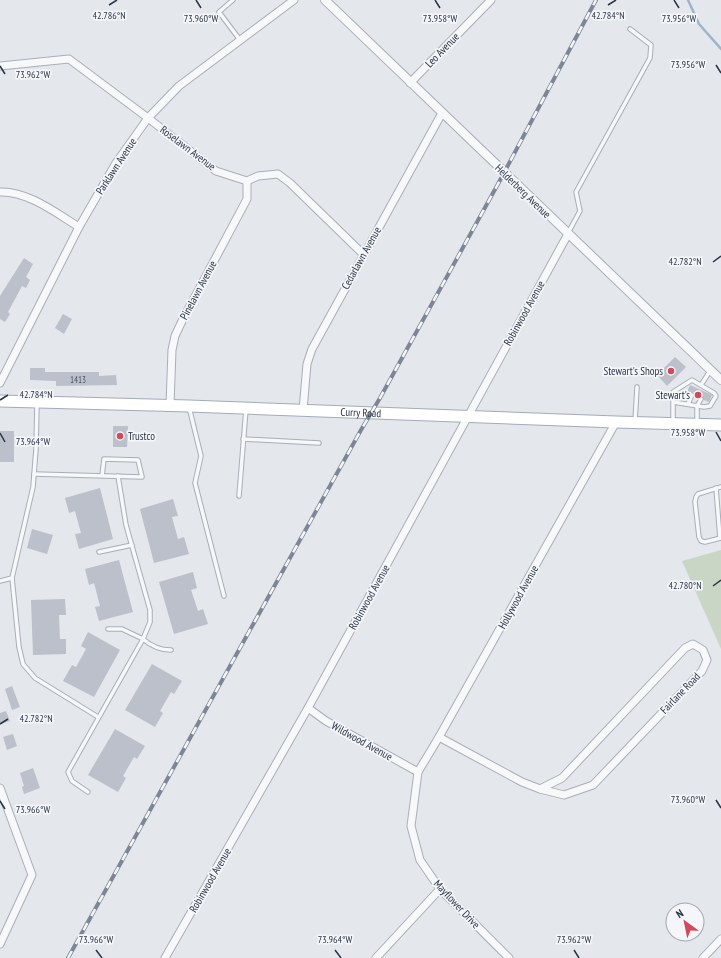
<svg xmlns="http://www.w3.org/2000/svg" width="721" height="958" font-family="'PT Sans Narrow',sans-serif">
<rect width="100%" height="100%" fill="#e4e7ec"/>
<path fill="#c9d6c5" d="M 721,550 L 721,649 L 682,561 Z"/>
<g fill="none" stroke-linecap="round" stroke-linejoin="round">
<path stroke="#9fb4cc" stroke-width="2.5" d="M 688,0 L 699,24 L 721,49"/>
</g>
<g fill="#bbc0ca">
<path d="M 24,258 L 33,264 L 26,277 L 30,280 L 26,288 L 22,286 L 8,312 L 10,314 L 5,322 L 0,319 L 0,296 Z"/>
<path d="M 63,314 L 72,319 L 64,334 L 55,328 Z"/>
<path d="M 675,357 L 686,367 L 667,386 L 657,375 Z"/>
<path d="M 30,368 L 45,368 L 45,372 L 99,372 L 99,376 L 116,375 L 117,385 L 56,386 L 56,381 L 30,380 Z"/>
<path d="M 690,385 L 712,395 L 709,402 L 704,400 L 702,396 L 698,397 L 695,396 L 694,392 L 689,393 L 687,392 Z"/>
<path d="M 113,426 L 128,426 L 127,447 L 113,447 Z"/>
<rect x="0" y="431" width="14" height="31"/>
<path d="M 100,488 L 113,539 L 79,549 L 75,534 L 81,533 L 75,511 L 69,513 L 65,498 Z"/>
<path d="M 173,499 L 178,516 L 172,517 L 178,539 L 184,537 L 189,554 L 154,563 L 140,509 Z"/>
<path d="M 32,529 L 53,535 L 47,554 L 27,548 Z"/>
<path d="M 119,560 L 133,612 L 99,621 L 95,607 L 100,606 L 94,583 L 89,585 L 85,569 Z"/>
<path d="M 193,572 L 197,588 L 191,590 L 198,611 L 203,609 L 208,624 L 174,634 L 159,582 Z"/>
<path d="M 65,599 L 66,615 L 59,615 L 60,639 L 66,639 L 66,654 L 33,655 L 31,600 Z"/>
<path d="M 88,632 L 120,650 L 94,697 L 63,681 L 72,665 L 76,667 L 86,649 L 81,646 Z"/>
<path d="M 152,664 L 182,681 L 174,694 L 171,692 L 160,711 L 163,713 L 155,727 L 125,710 Z"/>
<path d="M 12,686 L 20,707 L 12,710 L 5,689 Z"/>
<path d="M 6,711 L 10,721 L 0,724 L 0,713 Z"/>
<path d="M 115,729 L 145,746 L 137,759 L 134,757 L 123,776 L 126,778 L 118,792 L 88,775 Z"/>
<path d="M 13,734 L 17,746 L 7,750 L 3,737 Z"/>
<path d="M 33,768 L 40,788 L 24,794 L 22,787 L 24,786 L 20,773 Z"/>
</g>
<g fill="none" stroke-linecap="round" stroke-linejoin="round">
<g stroke="#a9aeb7" stroke-width="5.5">
<g id="service">
<path d="M 233,0 L 219,12 L 240,40"/>
<path d="M 568,233 L 580,211 L 576,192 L 650,58 L 651,45 L 630,29"/>
<path d="M 701,385 L 710,371"/>
<path d="M 688,404 L 692,395"/>
<path d="M 189,407 L 201,456 L 195,483 L 224,596"/>
<path d="M 635,422 L 637,387"/>
<path d="M 673,423 L 673,392 L 692,380 L 714,393 L 716,396 L 710,406 L 704,407 L 673,402"/>
<path d="M 697,423 L 697,406 L 701,399"/>
<path d="M 243,439 L 319,443"/>
<path d="M 34,474 L 142,477 L 138,460 L 104,459 L 102,476"/>
<path d="M 721,487 L 698,494 L 696,497 L 695,502 L 699,537 L 701,541 L 705,542 L 721,538"/>
<path d="M 716,488 L 720,538"/>
<path d="M 239,496 L 246,409"/>
<path d="M 99,552 L 132,545"/>
<path d="M 12,578 L 19,647 L 23,664 L 35,678 L 98,717"/>
<path d="M 0,581 L 12,578 L 33,487 L 36,449 L 37,404"/>
<path d="M 108,629 L 122,629 L 143,639 L 150,622 L 150,610 L 126,525 L 118,476"/>
<path d="M 88,792 L 72,781 L 68,772 L 143,639 C 151,646 160,650 171,650"/>
</g>
</g>
<g stroke="#a9aeb7" stroke-width="9">
<g id="minor">
<path d="M 0,66 L 69,59 L 148,118 L 216,171 L 247,181 L 258,176 L 278,174 L 290,183 L 363,254"/>
<path d="M 410,83 L 491,0"/>
<path d="M 0,192 C 28,191 56,213 79,227"/>
<path d="M 0,383 L 79,227 L 116,163 L 148,118 L 179,86 L 294,0"/>
<path d="M 170,405 L 172,350 L 175,336 L 182,321 L 247,199 L 247,181"/>
<path d="M 303,410 L 307,364 L 312,349 L 442,113"/>
<path d="M 693,644 L 703,650 L 707,660 L 702,671 L 593,785 L 564,795 L 540,789 L 562,778 L 685,648 Z"/>
<path d="M 308,708 L 326,721 L 418,772"/>
<path d="M 439,737 L 522,782 L 540,789"/>
<path d="M 0,788 L 32,875 L 0,944"/>
<path d="M 165,958 L 308,708 L 568,234"/>
<path d="M 376,958 L 440,889"/>
<path d="M 509,958 L 440,889 L 420,860 L 411,826 L 418,772 L 439,737 L 616,422"/>
<path d="M 703,958 L 721,939"/>
</g>
</g>
<g stroke="#a9aeb7" stroke-width="10">
<path id="tertiary" d="M 325,0 L 721,380"/>
</g>
<g stroke="#a3abb8" stroke-width="13">
<g id="primary">
<path id="s1" d="M 0,401 L 189,406 L 616,422 L 721,425"/>
</g>
</g>
<use href="#service" stroke="#f7f8fa" stroke-width="3.5"/>
<use href="#minor" stroke="#f7f8fa" stroke-width="7"/>
<use href="#tertiary" stroke="#f7f8fa" stroke-width="8"/>
<use href="#primary" stroke="#fff" stroke-width="11"/>
<g stroke="#7d8696" stroke-width="4">
<path id="rail" d="M 68,958 L 361,430 L 380,398 L 498,184 L 596,0"/>
</g>
<use href="#rail" stroke="#f4f6f9" stroke-width="2.5" stroke-dasharray="8" stroke-linecap="butt"/>
</g>
<path fill="none" stroke="#2b3445" stroke-width="1.5" d="M 196,0 L 201,8M 435,0 L 440,8M 674,0 L 679,8M 109,5 L 117,0M 608,5 L 616,0M 716,65 L 721,73M 0,66 L 5,74M 713,262 L 721,256M 0,400 L 8,395M 716,432 L 721,441M 0,433 L 5,442M 713,586 L 721,580M 0,724 L 8,719M 716,800 L 721,808M 0,801 L 5,809M 96,950 L 102,958M 335,950 L 341,958M 574,950 L 579,958"/>
<g fill="#d1495b" stroke="#f4f6f9" stroke-width="1.5">
<circle cx="671" cy="371" r="4"/>
<circle cx="698" cy="395" r="4"/>
<circle cx="120" cy="436" r="4"/>
</g>
<g text-anchor="middle" dominant-baseline="central" stroke-width="3.5" stroke-linejoin="round" paint-order="stroke">
<g font-size="9" fill="#4f5766">
<text x="78" y="379">1413</text>
</g>
<g font-size="11" fill="#2b3445" stroke="#f4f6f9">
<text transform="translate(442 50) rotate(-46)">Leo Avenue</text>
<text transform="translate(188 148) rotate(37)">Roselawn Avenue</text>
<text transform="translate(116 166) rotate(-57)">Parklawn Avenue</text>
<text transform="translate(523 191) rotate(44)">Helderberg Avenue</text>
<text transform="translate(361 258) rotate(-61)">Cedarlawn Avenue</text>
<text transform="translate(198 290) rotate(-62)">Pinelawn Avenue</text>
<text transform="translate(524 313) rotate(-61)">Robinwood Avenue</text>
<text stroke="none"><textPath href="#s1" startOffset="361">Curry Road</textPath></text>
<text transform="translate(369 597) rotate(-61)">Robinwood Avenue</text>
<text transform="translate(518 597) rotate(-61)">Hollywood Avenue</text>
<text transform="translate(680 693) rotate(-46)">Fairlane Road</text>
<text transform="translate(362 741) rotate(29)">Wildwood Avenue</text>
<text transform="translate(210 880) rotate(-60)">Robinwood Avenue</text>
<text transform="translate(457 904) rotate(47)">Mayflower Drive</text>
</g>
<g font-size="11" fill="#2b3445" stroke="#f4f6f9" text-anchor="end">
<text x="663" y="371">Stewart's Shops</text>
<text x="690" y="395">Stewart's</text>
<text x="128" y="436" text-anchor="start">Trustco</text>
</g>
</g>
<g font-size="10" text-anchor="middle" fill="#2b3445" stroke="#f4f6f9" stroke-width="3.5" stroke-linejoin="round" paint-order="stroke">
<text x="109" y="19">42.786°N</text>
<text x="608" y="19">42.784°N</text>
<text x="201" y="22">73.960°W</text>
<text x="440" y="22">73.958°W</text>
<text x="679" y="22">73.956°W</text>
<text x="688" y="68">73.956°W</text>
<text x="33" y="78">73.962°W</text>
<text x="685" y="265">42.782°N</text>
<text x="36" y="398">42.784°N</text>
<text x="688" y="436">73.958°W</text>
<text x="33" y="445">73.964°W</text>
<text x="685" y="589">42.780°N</text>
<text x="36" y="722">42.782°N</text>
<text x="688" y="803">73.960°W</text>
<text x="33" y="813">73.966°W</text>
<text x="96" y="943">73.966°W</text>
<text x="335" y="943">73.964°W</text>
<text x="574" y="943">73.962°W</text>
</g>
<g transform="translate(685 922) rotate(327)"><circle r="19" fill="#f4f6f9" stroke="#a4a8b1"/>
<path d="M0-3L7 15L0 10L-7 15Z" fill="#d1495b"/>
<text y="-6" font-size="11" font-weight="bold" text-anchor="middle" fill="#2b3445">N</text>
</g>
</svg>
